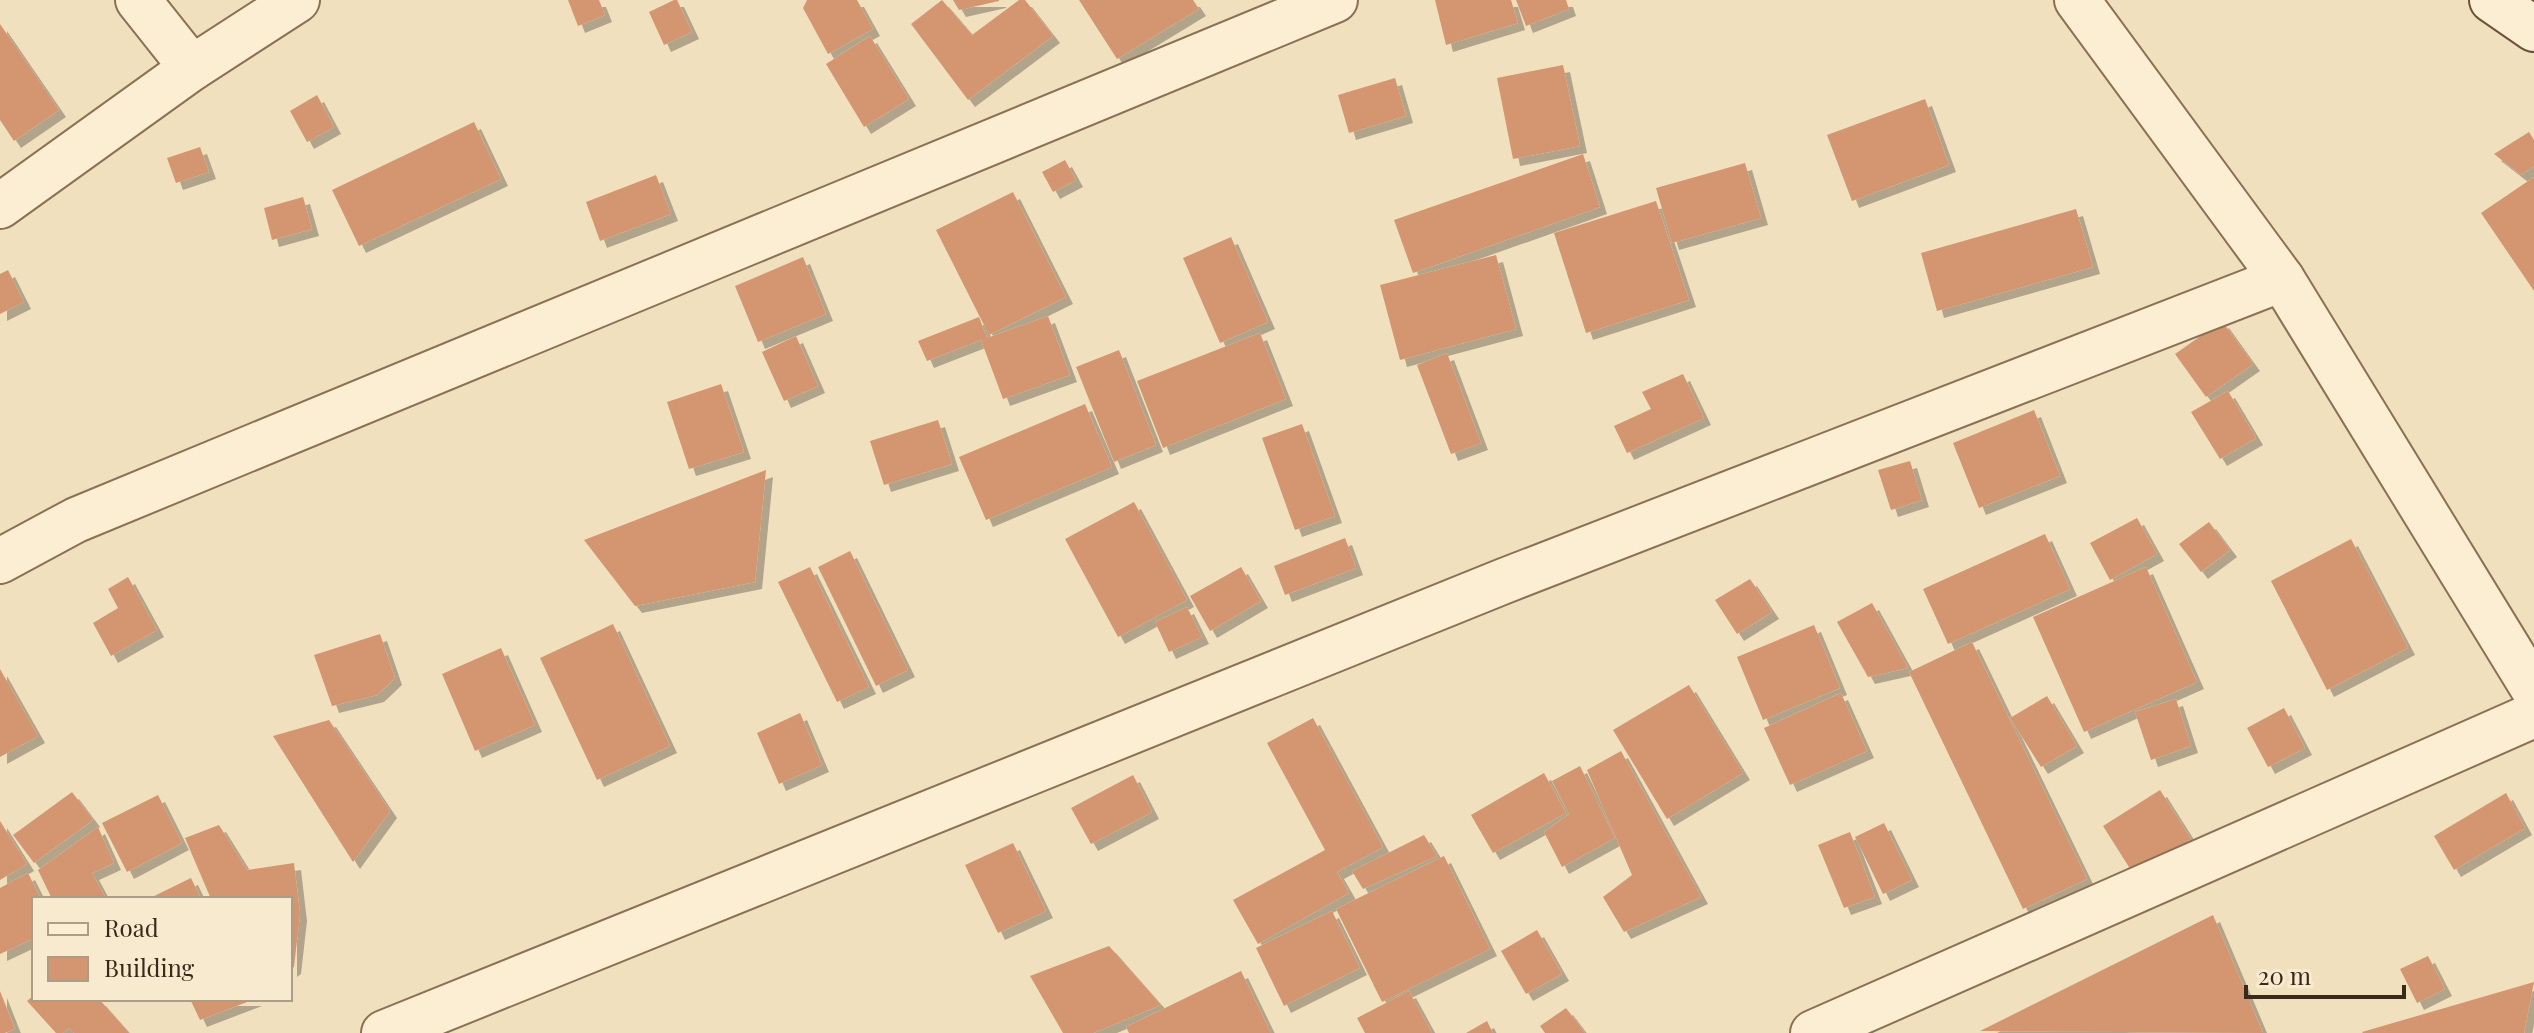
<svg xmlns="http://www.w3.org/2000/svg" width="2534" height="1033" font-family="'Playfair Display',serif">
<defs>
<filter id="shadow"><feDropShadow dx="7" dy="7" stdDeviation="0" flood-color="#0004"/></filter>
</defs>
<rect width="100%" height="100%" fill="#f1e0be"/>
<g fill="#d39671" filter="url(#shadow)">
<path d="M 568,0 L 599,0 L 605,15 L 578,26 Z"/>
<path d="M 674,0 L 677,0 L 692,32 L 664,45 L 649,12 Z"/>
<path d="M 807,0 L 857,0 L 873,29 L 828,54 L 803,8 Z"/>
<path d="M 942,0 L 972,35 L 1019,0 L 1025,0 L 1053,36 L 968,100 L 911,24 Z"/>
<path d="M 953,0 L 999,0 L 999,1 L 959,10 Z"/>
<path d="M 1079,0 L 1193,0 L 1199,9 L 1117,59 Z"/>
<path d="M 1435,0 L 1511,0 L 1518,23 L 1446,45 Z"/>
<path d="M 1516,0 L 1566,0 L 1569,9 L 1526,26 Z"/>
<path d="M 0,24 L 59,110 L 14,141 L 0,120 Z"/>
<path d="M 870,36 L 909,99 L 864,127 L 826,64 Z"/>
<path d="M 1563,65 L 1580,146 L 1513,159 L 1497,78 Z"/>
<path d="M 1395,78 L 1406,116 L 1349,133 L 1338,95 Z"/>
<path d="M 317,95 L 334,127 L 307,142 L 290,111 Z"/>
<path d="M 1925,99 L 1949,165 L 1852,201 L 1827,135 Z"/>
<path d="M 474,122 L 501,179 L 359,246 L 332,190 Z"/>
<path d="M 2529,132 L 2534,140 L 2534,166 L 2521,175 L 2494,154 Z"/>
<path d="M 200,147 L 209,172 L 176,183 L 167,158 Z"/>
<path d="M 1583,154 L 1600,207 L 1413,273 L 1394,220 Z"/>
<path d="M 1065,160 L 1076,180 L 1053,192 L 1042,172 Z"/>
<path d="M 1745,163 L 1761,218 L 1672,243 L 1656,188 Z"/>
<path d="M 656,175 L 671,214 L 600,241 L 586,202 Z"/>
<path d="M 2534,177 L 2534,291 L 2481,213 Z"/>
<path d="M 1013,192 L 1066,297 L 989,335 L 936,230 Z"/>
<path d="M 303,197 L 312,229 L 272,240 L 264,208 Z"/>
<path d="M 1656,201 L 1689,300 L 1586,333 L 1554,233 Z"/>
<path d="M 2076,209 L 2093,267 L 1937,311 L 1921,253 Z"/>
<path d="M 1231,237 L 1268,322 L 1220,343 L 1183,258 Z"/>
<path d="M 1496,255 L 1516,329 L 1400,360 L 1380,285 Z"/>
<path d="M 803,257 L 826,314 L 758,342 L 735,286 Z"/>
<path d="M 8,270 L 24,302 L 0,314 L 0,274 Z"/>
<path d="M 1048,316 L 1070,375 L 1003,399 L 981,340 L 927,361 L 918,341 L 979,317 L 987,338 Z"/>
<path d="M 2222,321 L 2253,364 L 2206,397 L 2175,354 Z"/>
<path d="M 1260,333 L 1286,399 L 1163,448 L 1137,381 Z"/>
<path d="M 796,336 L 818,386 L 784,401 L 762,352 Z"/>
<path d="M 1119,350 L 1156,445 L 1114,462 L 1076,367 Z"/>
<path d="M 1447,353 L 1481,443 L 1451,454 L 1417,365 Z"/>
<path d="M 1683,374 L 1704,418 L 1627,453 L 1614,426 L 1651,409 L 1642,392 Z"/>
<path d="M 721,384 L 744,452 L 689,469 L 667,402 Z"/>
<path d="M 2228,391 L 2256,438 L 2220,459 L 2191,412 Z"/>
<path d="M 1085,404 L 1112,467 L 986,520 L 959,457 Z"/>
<path d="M 2034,410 L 2060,476 L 1979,508 L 1953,443 Z"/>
<path d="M 938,420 L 952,464 L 884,485 L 870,441 Z"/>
<path d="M 1302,424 L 1335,516 L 1295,530 L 1262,438 Z"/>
<path d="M 1910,461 L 1922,500 L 1891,510 L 1878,470 Z"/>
<path d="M 766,470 L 755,582 L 635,606 L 584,540 Z"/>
<path d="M 1134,502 L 1187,600 L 1118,637 L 1065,539 Z"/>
<path d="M 2137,518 L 2157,554 L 2110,580 L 2090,543 Z"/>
<path d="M 2209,522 L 2230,550 L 2201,572 L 2179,544 Z"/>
<path d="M 2045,534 L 2070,589 L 1948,644 L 1923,589 Z"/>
<path d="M 1345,538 L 1356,568 L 1285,595 L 1274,566 Z"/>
<path d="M 2351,539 L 2408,648 L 2327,690 L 2271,581 Z"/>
<path d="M 850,551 L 908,670 L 876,686 L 818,567 Z"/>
<path d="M 810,567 L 869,687 L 837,702 L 778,582 Z"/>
<path d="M 1241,567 L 1261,601 L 1210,631 L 1190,596 Z"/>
<path d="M 2146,567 L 2197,682 L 2084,732 L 2033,617 Z"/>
<path d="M 128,577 L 157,630 L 111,656 L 93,623 L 118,608 L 108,589 Z"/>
<path d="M 1750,579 L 1772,612 L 1737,634 L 1715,600 Z"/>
<path d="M 1872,603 L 1908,668 L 1868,677 L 1837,622 Z"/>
<path d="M 1187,607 L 1202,637 L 1169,652 L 1155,622 Z"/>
<path d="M 613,624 L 670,746 L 597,780 L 540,658 Z"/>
<path d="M 1814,625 L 1840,688 L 1763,720 L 1737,657 Z"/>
<path d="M 380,634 L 395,678 L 377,695 L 332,706 L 314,655 Z"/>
<path d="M 1972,642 L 2087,879 L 2023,909 L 1909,672 Z"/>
<path d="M 501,648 L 535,725 L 475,751 L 442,674 Z"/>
<path d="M 0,669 L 38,736 L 0,757 Z"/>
<path d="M 1689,685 L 1743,773 L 1667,819 L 1613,730 Z"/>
<path d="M 1841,693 L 1867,751 L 1790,785 L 1764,728 Z"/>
<path d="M 2047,696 L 2077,746 L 2041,767 L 2010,718 Z"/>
<path d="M 2176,699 L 2191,746 L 2151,760 L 2135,712 Z"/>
<path d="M 2284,708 L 2305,748 L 2268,767 L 2247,728 Z"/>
<path d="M 800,713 L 822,765 L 779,784 L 757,733 Z"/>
<path d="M 1313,718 L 1383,847 L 1337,872 L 1349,893 L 1258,944 L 1233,900 L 1325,850 L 1267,743 Z"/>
<path d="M 329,720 L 390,811 L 353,862 L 273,736 Z"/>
<path d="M 1621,751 L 1701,897 L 1624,932 L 1603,897 L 1632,875 L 1587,770 Z"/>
<path d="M 1580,766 L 1615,838 L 1562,867 L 1544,832 L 1569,814 L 1552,781 Z"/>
<path d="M 1544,773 L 1566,813 L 1493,853 L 1471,815 Z"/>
<path d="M 1133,775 L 1152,812 L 1091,844 L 1071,808 Z"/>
<path d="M 2160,790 L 2191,839 L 2134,875 L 2103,826 Z"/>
<path d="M 72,792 L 93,820 L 34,863 L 13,835 Z"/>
<path d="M 2506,793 L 2525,828 L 2454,870 L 2434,836 Z"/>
<path d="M 158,795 L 182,843 L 127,872 L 102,823 Z"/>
<path d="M 0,821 L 27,864 L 0,880 Z"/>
<path d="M 1884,823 L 1912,880 L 1883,894 L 1855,837 Z"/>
<path d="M 219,825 L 247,870 L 294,863 L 300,914 L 294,967 L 290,970 L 290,899 L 211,899 L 185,838 Z"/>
<path d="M 98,827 L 114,863 L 92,873 L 106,899 L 52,899 L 38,870 Z"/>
<path d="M 1850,832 L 1875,897 L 1844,908 L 1818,845 Z"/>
<path d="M 1424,835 L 1437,856 L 1363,889 L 1352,871 Z"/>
<path d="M 1013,843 L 1046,911 L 998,933 L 965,865 Z"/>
<path d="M 1444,856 L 1490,949 L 1382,1002 L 1336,909 Z"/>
<path d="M 28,873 L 41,899 L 34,899 L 34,938 L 0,954 L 0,888 Z"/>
<path d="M 191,878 L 201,899 L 148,899 Z"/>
<path d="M 1332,911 L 1360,968 L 1284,1006 L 1256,948 Z"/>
<path d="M 2213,915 L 2263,1033 L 1980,1031 Z"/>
<path d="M 1537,930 L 1562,974 L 1526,994 L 1501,951 Z"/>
<path d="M 1109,946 L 1161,1005 L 1093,1033 L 1063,1033 L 1030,976 Z"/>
<path d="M 2428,956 L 2445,989 L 2417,1003 L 2400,969 Z"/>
<path d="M 1241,971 L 1271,1033 L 1129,1033 L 1126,1027 Z"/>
<path d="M 2534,982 L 2524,1033 L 2363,1033 L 2362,1032 Z"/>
<path d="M 0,991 L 15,1029 L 5,1033 L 0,1033 Z"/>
<path d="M 1409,991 L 1432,1033 L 1365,1033 L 1357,1018 Z"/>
<path d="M 34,995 L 34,999 L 99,999 L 129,1033 L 74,1033 L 69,1028 L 63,1033 L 56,1033 L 27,1001 Z"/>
<path d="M 190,999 L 255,999 L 200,1020 Z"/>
<path d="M 1566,1008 L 1585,1033 L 1545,1033 L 1540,1026 Z"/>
<path d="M 1487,1021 L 1493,1033 L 1466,1033 Z"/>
</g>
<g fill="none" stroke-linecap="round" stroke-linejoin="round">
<g stroke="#8b7055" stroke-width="48">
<g id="street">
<path d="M 138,0 L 192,68"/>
<path d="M 2077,0 L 2282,279 L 2534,690"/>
<path d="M 0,206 L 192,68 L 297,0"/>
<path d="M 0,561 L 76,520 L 1335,0"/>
<path d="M 384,1033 L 1504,581 L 2282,279"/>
<path d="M 1813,1033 L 2534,715"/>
</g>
</g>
<g stroke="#6d5139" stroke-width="48">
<path id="secondary" d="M 2492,0 L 2534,29"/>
</g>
<use href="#street" stroke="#fbeed2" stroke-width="44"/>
<use href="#secondary" stroke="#fbeed2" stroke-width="44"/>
</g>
<rect x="32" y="897" width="260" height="104" fill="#f8eace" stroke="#ac9d86" stroke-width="2"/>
<rect x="48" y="923" width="40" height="12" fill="#fbeed2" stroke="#ac9d86" stroke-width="2"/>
<text x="104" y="937" font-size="24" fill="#39291b">Road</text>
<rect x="48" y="957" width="40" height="24" fill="#d39671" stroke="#ac9d86" stroke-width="2"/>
<text x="104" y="977" font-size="24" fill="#39291b">Building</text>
<path d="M2246 985v12h158v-12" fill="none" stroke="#39291b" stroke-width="4"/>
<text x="2258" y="985" font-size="24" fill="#39291b" stroke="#f8eace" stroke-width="6" paint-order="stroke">20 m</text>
</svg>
